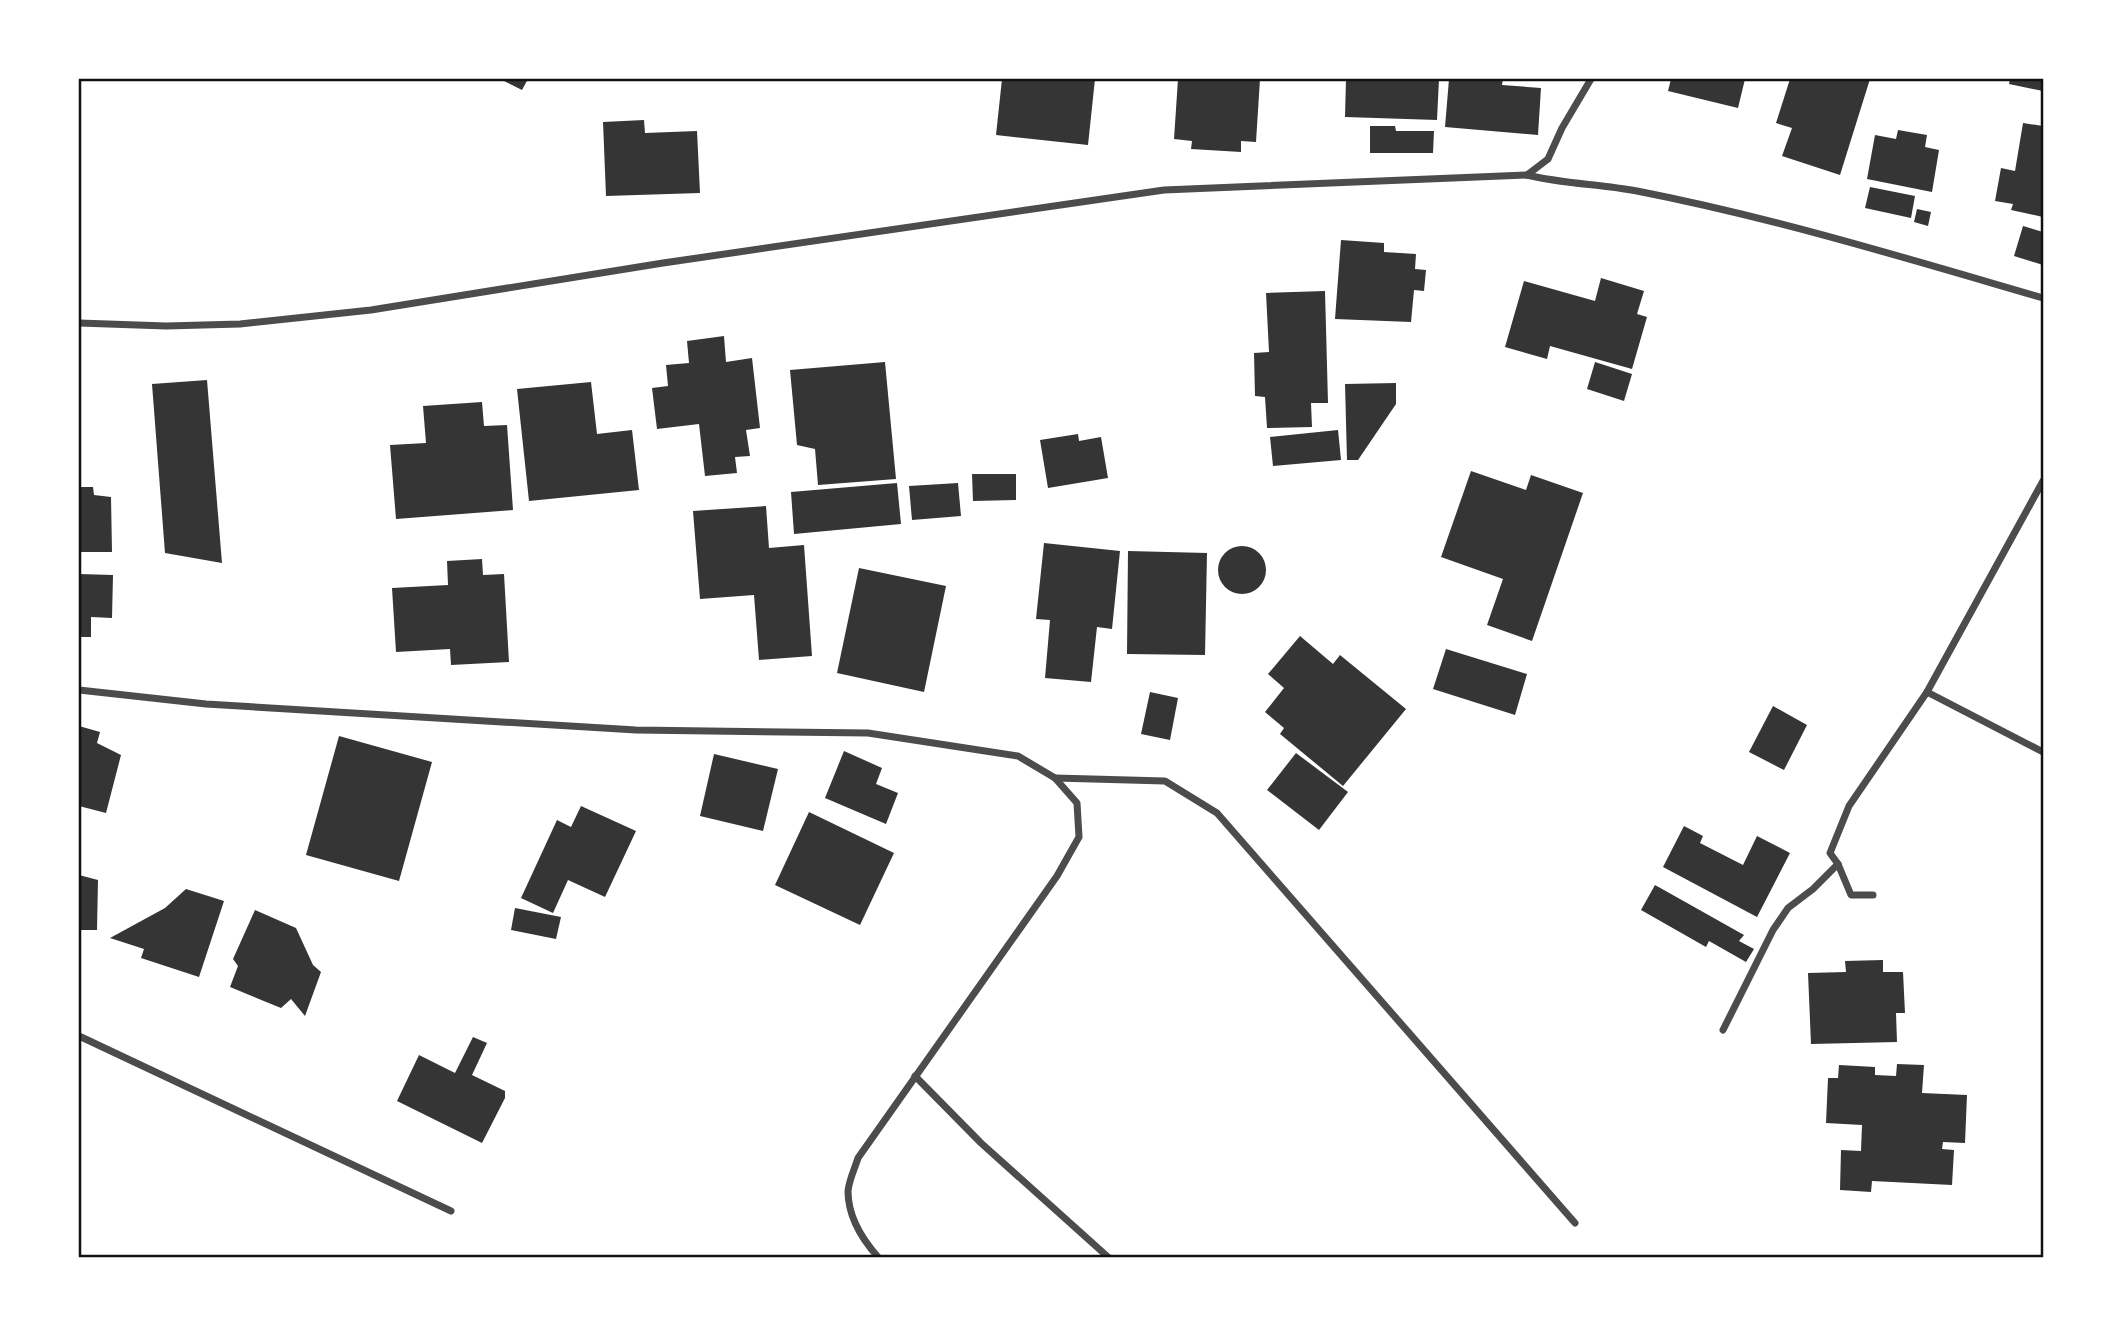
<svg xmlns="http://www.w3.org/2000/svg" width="2122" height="1336" font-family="Lato,sans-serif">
<rect width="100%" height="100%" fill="#fff"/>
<g fill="#353535">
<path d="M 500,79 L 528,79 L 522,90 Z"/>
<path d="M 1002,79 L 1095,79 L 1088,145 L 996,135 Z"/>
<path d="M 1178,79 L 1260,79 L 1256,142 L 1241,141 L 1241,152 L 1191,149 L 1192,141 L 1174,139 Z"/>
<path d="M 1346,79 L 1439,79 L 1437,120 L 1345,117 Z"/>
<path d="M 1449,79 L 1503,79 L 1502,85 L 1541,88 L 1538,135 L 1445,127 Z"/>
<path d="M 1671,79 L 1745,79 L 1738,108 L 1668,91 Z"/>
<path d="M 1790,79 L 1870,79 L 1840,175 L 1782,156 L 1792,128 L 1776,123 Z"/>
<path d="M 2010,79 L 2043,79 L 2043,91 L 2009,84 Z"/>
<path d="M 644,120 L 645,133 L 697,131 L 700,193 L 606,196 L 603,122 Z"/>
<path d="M 2023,123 L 2043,126 L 2043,217 L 2011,210 L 2013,204 L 1995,201 L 2001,168 L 2015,171 Z"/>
<path d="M 1370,126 L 1395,126 L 1396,131 L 1434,131 L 1433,153 L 1370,153 Z"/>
<path d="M 1898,130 L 1927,135 L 1925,147 L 1939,150 L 1932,192 L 1867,179 L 1875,135 L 1896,139 Z"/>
<path d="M 1870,187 L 1915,196 L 1911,218 L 1865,208 Z"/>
<path d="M 1917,209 L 1931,212 L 1928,226 L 1914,222 Z"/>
<path d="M 2023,226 L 2043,232 L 2043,265 L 2014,256 Z"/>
<path d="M 1341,240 L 1384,243 L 1384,252 L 1416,254 L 1415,269 L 1426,270 L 1424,291 L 1414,290 L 1411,322 L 1335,319 Z"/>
<path d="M 1601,278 L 1644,291 L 1637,314 L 1647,317 L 1632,369 L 1550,346 L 1547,359 L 1505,347 L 1524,281 L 1595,301 Z"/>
<path d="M 1325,291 L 1328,403 L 1311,403 L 1312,427 L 1267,428 L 1265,397 L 1255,396 L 1254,353 L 1269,352 L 1266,293 Z"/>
<path d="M 724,336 L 726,362 L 752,358 L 760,428 L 746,430 L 750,456 L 735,457 L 737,473 L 705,476 L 699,424 L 657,429 L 652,388 L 668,386 L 666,365 L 689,363 L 687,341 Z"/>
<path d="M 885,362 L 896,479 L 818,485 L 815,449 L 797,445 L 790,370 Z"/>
<path d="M 1595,362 L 1632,374 L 1624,401 L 1587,389 Z"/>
<path d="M 207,380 L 222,563 L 165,553 L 152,384 Z"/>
<path d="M 591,382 L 597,434 L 632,430 L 639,490 L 529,501 L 517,389 Z"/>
<path d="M 1396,383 L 1396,404 L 1358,460 L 1347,460 L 1345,384 Z"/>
<path d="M 482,402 L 484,426 L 507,425 L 513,510 L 396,519 L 390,445 L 426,443 L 423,406 Z"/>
<path d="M 1338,430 L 1341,460 L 1273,466 L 1270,437 Z"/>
<path d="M 1078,434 L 1079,441 L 1101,437 L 1108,478 L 1048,488 L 1040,440 Z"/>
<path d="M 1471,471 L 1526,490 L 1531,475 L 1583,493 L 1532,641 L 1487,625 L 1503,579 L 1441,557 Z"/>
<path d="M 972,474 L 1016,474 L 1016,500 L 973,501 Z"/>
<path d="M 897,483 L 901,524 L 794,534 L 791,492 Z"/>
<path d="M 958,483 L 961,516 L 912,520 L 909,486 Z"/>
<path d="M 79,487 L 93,487 L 94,495 L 111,497 L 112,552 L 79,552 Z"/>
<path d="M 766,506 L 769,548 L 804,545 L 812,656 L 759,660 L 754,595 L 700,599 L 693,511 Z"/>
<path d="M 1044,543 L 1120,551 L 1112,629 L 1097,627 L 1091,682 L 1045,678 L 1050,620 L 1036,619 Z"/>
<circle cx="1242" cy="570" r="24"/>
<path d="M 1128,551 L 1207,553 L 1205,655 L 1127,654 Z"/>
<path d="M 482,559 L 483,575 L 504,574 L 509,662 L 451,665 L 450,649 L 396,652 L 392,588 L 448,585 L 447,561 Z"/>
<path d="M 859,568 L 946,586 L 924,692 L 837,673 Z"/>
<path d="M 79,574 L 113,575 L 112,618 L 91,617 L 91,637 L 79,637 Z"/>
<path d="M 1300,636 L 1333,664 L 1340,655 L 1406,709 L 1343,786 L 1280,734 L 1284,728 L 1265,712 L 1284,688 L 1268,674 Z"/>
<path d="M 1446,649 L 1527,674 L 1515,715 L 1433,689 Z"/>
<path d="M 1150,692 L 1178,698 L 1170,740 L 1141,734 Z"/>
<path d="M 1773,706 L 1807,725 L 1784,770 L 1749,752 Z"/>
<path d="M 79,726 L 100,732 L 97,743 L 121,755 L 106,813 L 79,806 Z"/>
<path d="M 339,736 L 432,762 L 399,881 L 306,855 Z"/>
<path d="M 844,751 L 882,768 L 876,784 L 898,793 L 886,824 L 825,798 Z"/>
<path d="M 1296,753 L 1348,792 L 1319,830 L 1267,790 Z"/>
<path d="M 714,754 L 778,769 L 763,831 L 700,816 Z"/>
<path d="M 581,806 L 636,831 L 605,897 L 568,880 L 553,913 L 521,898 L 557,820 L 571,827 Z"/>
<path d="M 809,812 L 894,853 L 860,925 L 775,885 Z"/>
<path d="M 1684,826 L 1703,836 L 1700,843 L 1743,865 L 1757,836 L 1790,853 L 1757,917 L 1663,867 Z"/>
<path d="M 79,875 L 98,880 L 97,930 L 79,930 Z"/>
<path d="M 1655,885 L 1744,935 L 1739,941 L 1754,949 L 1746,962 L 1709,941 L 1706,947 L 1641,910 Z"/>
<path d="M 186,889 L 224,901 L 199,977 L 141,958 L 144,949 L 110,938 L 165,908 Z"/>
<path d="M 515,908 L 561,917 L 556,939 L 511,930 Z"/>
<path d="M 255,910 L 296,928 L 313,965 L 321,972 L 305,1016 L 291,999 L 281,1008 L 230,987 L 238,966 L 233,959 Z"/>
<path d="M 1883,960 L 1883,972 L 1903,972 L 1905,1013 L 1896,1013 L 1897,1042 L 1811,1044 L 1808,973 L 1846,972 L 1845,961 Z"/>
<path d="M 473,1037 L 487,1043 L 472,1075 L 505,1091 L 505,1098 L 482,1143 L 397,1101 L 419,1055 L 455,1073 Z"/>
<path d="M 1897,1064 L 1924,1065 L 1922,1093 L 1967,1095 L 1965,1143 L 1943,1142 L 1942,1149 L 1954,1150 L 1952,1185 L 1872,1181 L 1871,1192 L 1840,1190 L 1841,1150 L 1861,1151 L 1862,1125 L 1826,1123 L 1828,1078 L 1838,1078 L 1839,1065 L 1875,1067 L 1875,1075 L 1896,1076 Z"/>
</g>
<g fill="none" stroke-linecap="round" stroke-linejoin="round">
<g stroke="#4c4c4c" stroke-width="7">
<path d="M 1527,175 L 1548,159 L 1562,128 L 1591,79"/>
<path d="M 79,323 L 166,326 L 240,324 L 371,310 L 663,263 L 1164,190 L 1527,175 C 1563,184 1601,184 1637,191 C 1775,218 1909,259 2043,298"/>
<path d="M 79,690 L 206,704 L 636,730 L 868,733 L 1018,756 L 1055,778 L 1077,803 L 1079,837 L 1057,876 L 858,1158 C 855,1168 849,1180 848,1191 C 848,1217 861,1238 878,1257"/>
<path d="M 1927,692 L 2043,752"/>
<path d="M 1055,778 L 1165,781 L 1217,813 L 1575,1223"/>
<path d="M 1873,895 L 1851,895 L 1838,864 L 1830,853 L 1849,806 L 1927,692 L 2043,481"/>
<path d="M 1723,1030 L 1773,930 L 1788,908 L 1813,889 L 1838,864"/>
<path d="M 79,1036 L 451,1211"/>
<path d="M 915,1076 L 981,1143 L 1108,1257"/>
</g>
</g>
<rect width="2122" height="1336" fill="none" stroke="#ffffff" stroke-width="161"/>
<rect x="80" y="80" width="1962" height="1176" fill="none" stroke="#111" stroke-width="2.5"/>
</svg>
